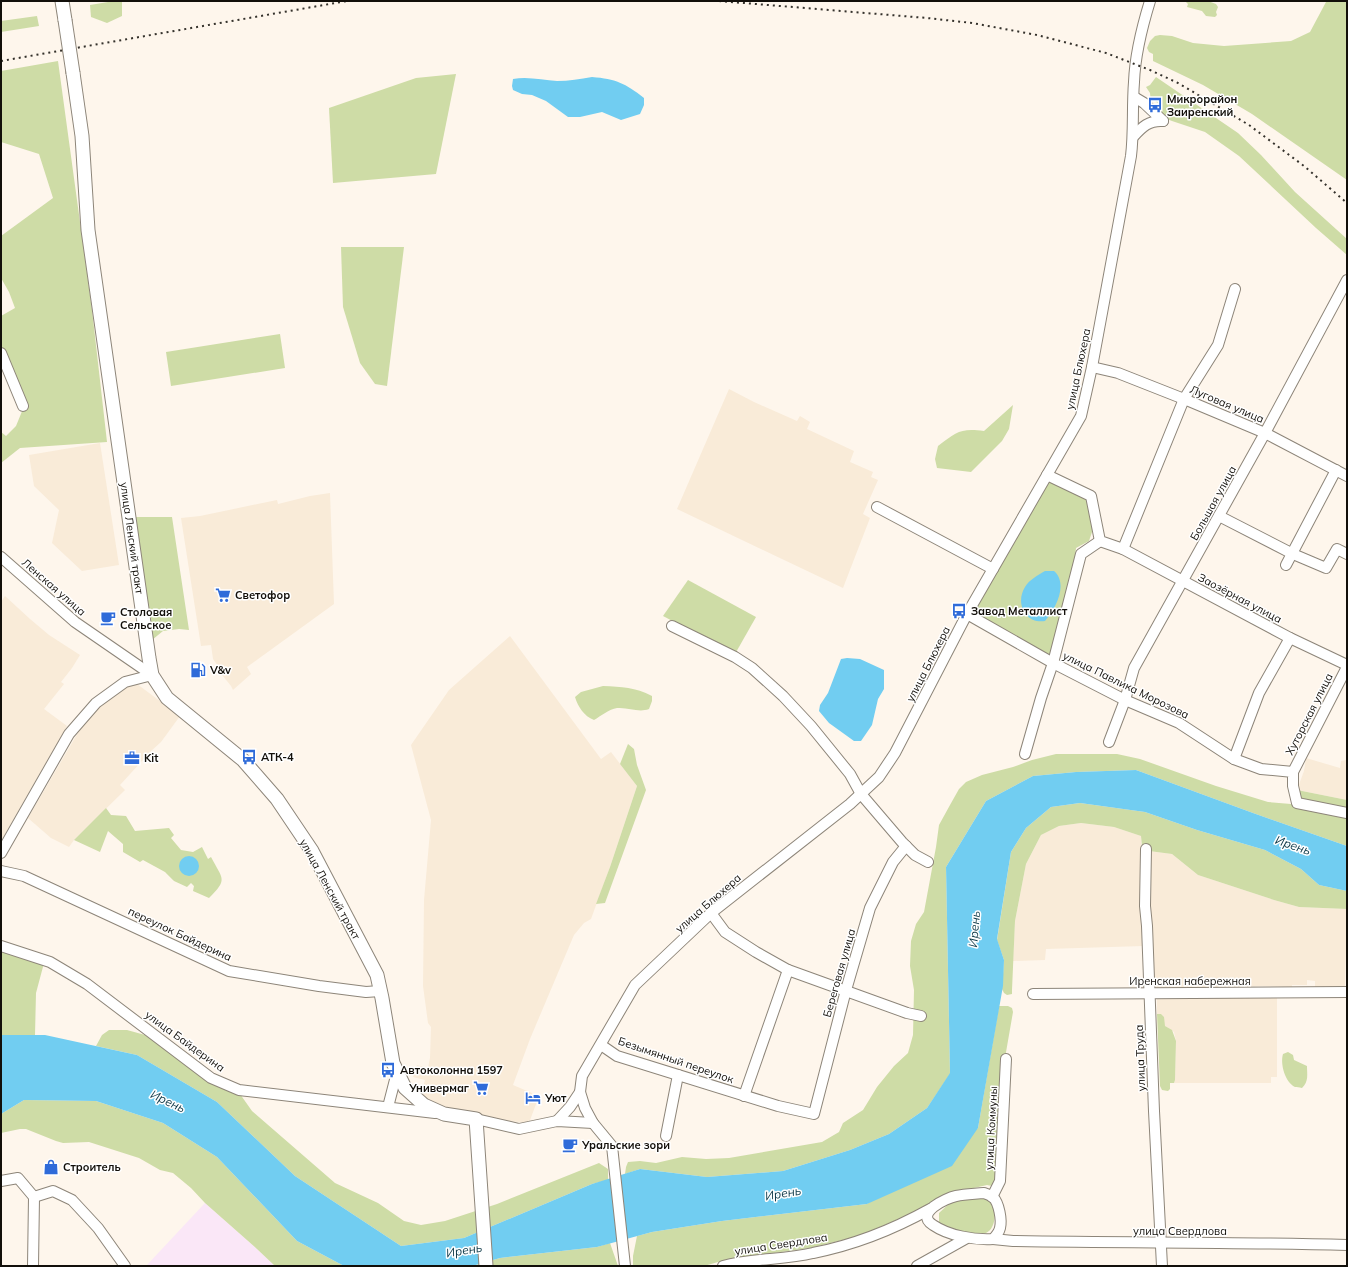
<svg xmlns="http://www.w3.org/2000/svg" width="1348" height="1267" font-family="Mulish,sans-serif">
<rect width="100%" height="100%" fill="#fef6ec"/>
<path fill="#fae7f7" d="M 205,1203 L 257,1249 L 275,1266 L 146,1266 Z"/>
<g fill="#f9ebd8">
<path d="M 729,389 L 754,402 L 797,421 L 800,416 L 810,422 L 807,429 L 854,451 L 850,462 L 873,472 L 871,477 L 878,480 L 863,514 L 870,518 L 843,588 L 677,509 Z"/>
<path d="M 100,443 L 119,565 L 82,571 L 52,543 L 59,510 L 34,486 L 29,455 Z"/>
<path d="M 330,493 L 334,604 L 247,667 L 251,674 L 233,690 L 231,686 L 218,670 L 220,669 L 213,659 L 211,645 L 201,646 L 181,518 L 200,516 L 277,500 L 278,504 L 310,496 Z"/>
<path d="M 5,596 L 30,619 L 49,635 L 80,655 L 72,668 L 61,682 L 64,684 L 44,709 L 67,726 L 1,841 L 1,602 Z"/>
<path d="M 510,636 L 601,759 L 611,752 L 637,786 L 610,867 L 591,919 L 584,923 L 574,935 L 530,1039 L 513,1085 L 539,1096 L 529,1123 L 496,1120 L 438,1107 L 420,1099 L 425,1080 L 413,1077 L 417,1065 L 428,1068 L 430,1058 L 431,1027 L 428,1023 L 423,986 L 424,900 L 431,820 L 411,745 L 449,690 Z"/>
<path d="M 137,684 L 180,716 L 161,742 L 151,751 L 120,785 L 125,790 L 74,840 L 69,847 L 51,838 L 28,818 L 86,719 L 94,709 L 117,691 Z"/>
<path d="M 1347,756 L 1347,800 L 1297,790 L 1304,771 L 1306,758 L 1340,768 L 1341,761 L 1346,760 Z"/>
<path d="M 1081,823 L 1114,827 L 1141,836 L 1144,946 L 1046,949 L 1045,960 L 1013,961 L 1015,921 L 1026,864 L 1041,835 L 1059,826 Z"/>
<path d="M 1149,851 L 1172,854 L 1198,875 L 1274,900 L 1299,907 L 1347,909 L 1345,988 L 1315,988 L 1315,981 L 1307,980 L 1307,985 L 1292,985 L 1292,987 L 1261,986 L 1244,987 L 1244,988 L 1153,992 L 1148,899 Z"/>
<path d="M 1277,995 L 1277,1077 L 1271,1077 L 1271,1083 L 1174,1083 L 1175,1080 L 1176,1041 L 1174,1032 L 1165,1026 L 1161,1014 L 1157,1014 L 1157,997 Z"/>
</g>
<g fill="#cedca6">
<path d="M 114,1 L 122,1 L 122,16 L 107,23 L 91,17 L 90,5 Z"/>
<path d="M 1185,1 L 1208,1 L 1216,4 L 1218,7 L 1216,12 L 1217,15 L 1215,17 L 1206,16 L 1202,11 L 1187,7 L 1188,4 Z"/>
<path d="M 1331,1 L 1347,1 L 1347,180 L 1252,114 L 1203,85 L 1153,61 L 1153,54 L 1149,52 L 1147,48 L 1150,41 L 1155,36 L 1160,35 L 1172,36 L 1193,43 L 1224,46 L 1291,41 L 1310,32 L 1326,2 Z"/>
<path d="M 37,16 L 39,26 L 1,32 L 1,21 Z"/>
<path d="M 58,61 L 92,310 L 107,442 L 20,448 L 1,463 L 1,432 L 6,436 L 16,426 L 25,404 L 1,347 L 1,316 L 15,308 L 9,292 L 1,278 L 1,236 L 53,198 L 39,154 L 1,142 L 1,71 Z"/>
<path d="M 456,74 L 436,174 L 333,183 L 329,108 L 416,78 Z"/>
<path d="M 1156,77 L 1238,133 L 1261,155 L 1295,192 L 1347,239 L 1347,255 L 1316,228 L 1239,156 L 1205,132 L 1172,121 L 1167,119 L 1157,110 L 1160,105 L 1154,100 L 1151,103 L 1150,93 L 1146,87 L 1150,85 Z"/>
<path d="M 341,247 L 404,247 L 387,386 L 375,384 L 360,363 L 343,307 Z"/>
<path d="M 280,334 L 285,368 L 171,386 L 166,352 Z"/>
<path d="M 1013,405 L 1009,429 L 1002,441 L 971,472 L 937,468 L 935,459 L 938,446 C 957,432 960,428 984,431 Z"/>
<path d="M 1049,481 L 1086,496 L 1093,529 L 1089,541 L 1076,548 L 1075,558 L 1050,656 L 975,615 L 976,609 Z"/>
<path d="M 134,517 L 172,517 L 189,630 L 179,629 L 163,631 L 152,640 Z"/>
<path d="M 688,580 L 756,617 L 735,654 L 663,616 Z"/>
<path d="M 603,686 C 622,687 635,687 652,696 L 652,701 L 649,709 C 638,713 629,707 617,708 C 609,709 601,716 594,720 C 584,716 578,707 575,697 L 581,692 Z"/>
<path d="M 628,744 L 634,749 L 637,765 L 646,790 L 605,903 L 596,904 L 610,867 L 637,786 L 620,764 Z"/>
<path d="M 1056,754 L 1117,754 L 1140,759 L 1216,786 L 1268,802 L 1291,804 L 1347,815 L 1347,846 L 1253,813 L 1136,770 L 1076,772 L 1033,776 L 986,801 L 946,867 L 950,1074 L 927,1108 L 889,1134 L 850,1150 L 783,1171 L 707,1177 L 640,1169 L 625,1174 L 626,1167 L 628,1162 L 640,1161 L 656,1163 L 682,1157 L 706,1159 L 729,1158 L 822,1142 L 839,1132 L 843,1123 L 863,1110 L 877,1087 L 894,1066 L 908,1053 L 913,1035 L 914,990 L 910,966 L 911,941 L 916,924 L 924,912 L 936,847 L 939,825 L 950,805 L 959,789 L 966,782 L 982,775 L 1013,767 L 1032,760 Z"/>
<path d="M 1297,790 L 1347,800 L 1347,811 L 1302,802 Z"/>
<path d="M 1080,803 L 1145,812 L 1197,830 L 1265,850 L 1301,869 L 1319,885 L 1347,891 L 1347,909 L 1299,907 L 1274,900 L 1198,875 L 1172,854 L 1149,851 L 1142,847 L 1141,836 L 1114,827 L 1081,823 L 1059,826 L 1041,835 L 1026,864 L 1015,921 L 1012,990 L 1012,994 L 1007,995 L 1004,993 L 1002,989 L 1004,960 L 997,940 L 1011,852 L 1026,828 L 1051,807 Z"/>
<path d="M 106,808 L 111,815 L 126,816 L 135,831 L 169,828 L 174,835 L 171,838 L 181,850 L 193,852 L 202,847 L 208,859 L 211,857 C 223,880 228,879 209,898 L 193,891 L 194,886 L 191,883 L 187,887 L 174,881 L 165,872 L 143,860 L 140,862 L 123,852 L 123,844 L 108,831 L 100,852 L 74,840 Z"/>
<path d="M 1,950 L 44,963 L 36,993 L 35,1035 L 1,1035 Z"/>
<path d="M 999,1006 L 1008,1006 L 1012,1008 L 1013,1012 L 1005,1058 L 995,1184 L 992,1186 L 987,1185 L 952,1193 L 901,1218 L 859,1236 L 810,1248 L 725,1260 L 704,1266 L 633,1266 L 633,1256 L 637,1236 L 652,1232 L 722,1221 L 867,1204 L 978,1128 Z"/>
<path d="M 1157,1014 L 1161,1014 L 1164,1017 L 1165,1026 L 1172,1030 L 1176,1041 L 1175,1080 L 1174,1083 L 1170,1083 L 1170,1089 L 1168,1091 L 1162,1090 L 1160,1086 Z"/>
<path d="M 109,1030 L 127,1030 L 145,1035 L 206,1079 L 240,1094 L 252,1111 L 335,1183 L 378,1203 L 404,1221 L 421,1225 L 445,1221 L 497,1204 L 599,1163 L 608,1169 L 608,1180 L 592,1184 L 464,1238 L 401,1246 L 295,1176 L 217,1102 L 137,1055 L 96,1046 L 102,1035 Z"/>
<path d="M 1288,1052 L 1293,1055 L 1294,1060 L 1307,1066 C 1307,1075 1309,1081 1302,1088 C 1299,1087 1297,1087 1295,1087 C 1285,1082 1280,1064 1283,1054 Z"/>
<path d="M 24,1100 L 96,1101 L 163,1123 L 217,1157 L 297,1241 L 344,1266 L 275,1266 L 257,1249 L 205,1203 L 191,1188 L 173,1173 L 160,1170 L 139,1158 L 89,1142 L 63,1143 L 56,1141 L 26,1129 L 20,1129 L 1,1133 L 1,1114 Z"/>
<path d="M 959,1198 C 966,1198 977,1196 984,1198 C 998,1201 998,1228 986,1233 C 982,1235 960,1234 956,1232 C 950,1230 945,1227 939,1224 L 939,1213 L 952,1201 Z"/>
<path d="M 610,1243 L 618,1266 L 472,1266 L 500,1258 L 597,1247 Z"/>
</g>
<g fill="#71cdf1">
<path d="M 592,77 C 616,79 625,83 644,98 L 644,105 L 640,114 L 621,120 L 602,112 L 580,117 L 568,117 L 546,101 L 532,95 L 522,94 L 513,90 L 512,86 L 513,79 C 527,76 543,80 557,81 C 569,81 580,79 592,77 Z"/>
<path d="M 1045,571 L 1054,571 C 1069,584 1055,610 1045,621 C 1025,624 1015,603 1025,587 C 1029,580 1038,575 1045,571 Z"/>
<path d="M 847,658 L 860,659 L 884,670 L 884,689 L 878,699 L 872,725 L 861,741 L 854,741 L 829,723 L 819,711 L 820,705 L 828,693 L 841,659 Z"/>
<path d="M 1136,770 L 1253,813 L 1347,846 L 1347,891 L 1319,885 L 1301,869 L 1265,850 L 1197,830 L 1145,812 L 1080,803 L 1051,807 L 1026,828 L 1011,852 L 997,939 L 1004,960 L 1003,986 L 978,1128 L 952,1166 L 867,1204 L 722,1221 L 652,1232 L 597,1247 L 500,1258 L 472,1266 L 344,1266 L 297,1241 L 217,1157 L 163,1123 L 96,1101 L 24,1100 L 1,1114 L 1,1035 L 45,1035 L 137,1055 L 217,1102 L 295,1176 L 401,1246 L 464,1238 L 592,1184 L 640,1169 L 707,1177 L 783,1171 L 850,1150 L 889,1134 L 927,1108 L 950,1073 L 946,867 L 986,801 L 1033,776 L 1076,772 Z"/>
<circle cx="189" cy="866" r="10"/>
</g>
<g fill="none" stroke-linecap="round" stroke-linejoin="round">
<g stroke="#8d8579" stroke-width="12">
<g id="minor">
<path d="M 1134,97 L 1144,103 L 1163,121"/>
<path d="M 1133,137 C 1142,127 1149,120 1163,121"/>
<path d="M 1,353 L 23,406"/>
<path d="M 1092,367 L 1118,373 L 1184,399 L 1265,433 L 1347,476"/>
<path d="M 1047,475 L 1091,496 L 1100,541 L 1123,549 L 1290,638 L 1347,665"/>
<path d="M 877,507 L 993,569"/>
<path d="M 1219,516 L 1293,554 L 1326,568 L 1337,549 L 1347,554"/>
<path d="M 1123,549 L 1184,399 L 1218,345 L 1235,289"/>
<path d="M 1,557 L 75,622 L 152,675"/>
<path d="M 1286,565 L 1336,470"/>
<path d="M 967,614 L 1053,663 L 1125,700 L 1179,723 L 1234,759 L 1261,769 L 1293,772 L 1293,786 L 1297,803 L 1347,813"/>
<path d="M 672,626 L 735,657 L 752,668 L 783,696 L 811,726 L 850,774 L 861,794 L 902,842 L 915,855 L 928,862"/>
<path d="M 1109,742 L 1125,700 L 1134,668 L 1265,433 L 1347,280"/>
<path d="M 1025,754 L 1041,698 L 1053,663 L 1081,554 L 1100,541"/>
<path d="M 1234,759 L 1259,693 L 1290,638"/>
<path d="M 1293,772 L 1347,667"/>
<path d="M 1146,849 L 1145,906 L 1147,926 L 1154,1111 L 1162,1266"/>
<path d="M 1,853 L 69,734 L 96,703 L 125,682 L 152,675"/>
<path d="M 1,871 L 24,876 L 229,971 L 319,986 L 366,992 L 380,991"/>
<path d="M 711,913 L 725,932 L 756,952 L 788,970 L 907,1013 L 921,1016"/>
<path d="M 1,946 L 50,962 L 87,984 L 211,1078 L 239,1090 L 435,1113"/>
<path d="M 1033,994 L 1347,992"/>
<path d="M 601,1045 L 617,1056 L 778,1106 L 814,1114 L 846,990 L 870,908 L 893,862 L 906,846"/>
<path d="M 580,1092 L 585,1108 L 593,1123 L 612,1146 L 625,1266"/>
<path d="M 744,1096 L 788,970"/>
<path d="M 388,1107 L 397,1072"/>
<path d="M 476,1119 L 519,1129 L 557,1121 L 593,1123"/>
<path d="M 557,1121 L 570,1107 L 580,1092 L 582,1076 L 635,985 L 711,913 L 850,804 L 879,777 L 895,753 L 967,614 L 1081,416 L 1092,367 L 1131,156 C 1134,132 1132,107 1134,82 C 1135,55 1142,27 1150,1"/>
<path d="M 666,1136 L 678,1075"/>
<path d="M 1,1181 L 18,1178 L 34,1197"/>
<path d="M 984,1193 C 987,1194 990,1195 993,1197 C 999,1203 1002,1220 1000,1228 C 999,1232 996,1236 993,1239 C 974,1240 949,1236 933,1225 C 914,1213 946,1198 956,1196 C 965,1194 974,1194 984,1193 Z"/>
<path d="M 34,1197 L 53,1191 L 72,1200 L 98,1228 L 125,1266"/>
<path d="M 992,1197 L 1000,1181 L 1006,1059"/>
<path d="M 993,1239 L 1013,1241 C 1124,1243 1236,1242 1347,1245"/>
<path d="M 33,1266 L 34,1197"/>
<path d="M 723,1266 C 752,1258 784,1260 813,1253 C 854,1245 894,1229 930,1209"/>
<path d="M 917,1266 L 967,1238"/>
</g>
</g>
<g stroke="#8d8579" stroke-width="15">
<g id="major">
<path d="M 62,1 L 65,20"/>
<path d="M 73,73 L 82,136 L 88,230 L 149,658 L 152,675 L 167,698 L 243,760 L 277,799 L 312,851 L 377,975 L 382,998 L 393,1063 L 405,1088 L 424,1105 L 444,1114 L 476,1119 L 486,1266"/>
</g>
</g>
<use href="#minor" stroke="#fff" stroke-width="10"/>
<use href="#major" stroke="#fff" stroke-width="13"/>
<g stroke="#34312b" stroke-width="2" stroke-dasharray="2 4" stroke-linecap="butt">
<path d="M 719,1 L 927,18 L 972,23 L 1037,35 L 1106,53 L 1150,70 L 1178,83 L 1249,125 L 1304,166 L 1347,203"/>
<path d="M 1,61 L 347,1"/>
</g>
<g stroke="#8d8579" stroke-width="15" stroke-linecap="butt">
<path id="major-bridge" d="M 65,20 L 73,73"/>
</g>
<use href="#major-bridge" stroke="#fff" stroke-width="13"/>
</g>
<defs>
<g id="bus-bare" transform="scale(1.2)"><path d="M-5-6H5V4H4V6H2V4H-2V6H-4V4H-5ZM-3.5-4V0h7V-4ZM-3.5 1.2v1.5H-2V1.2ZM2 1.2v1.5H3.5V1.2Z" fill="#2f6bd9" stroke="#fff" stroke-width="2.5" paint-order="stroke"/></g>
<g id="supermarket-bare" transform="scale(1.2)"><path d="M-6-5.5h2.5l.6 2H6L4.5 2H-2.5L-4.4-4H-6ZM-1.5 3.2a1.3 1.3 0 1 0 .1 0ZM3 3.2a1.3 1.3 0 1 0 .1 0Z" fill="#2f6bd9" stroke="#fff" stroke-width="2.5" paint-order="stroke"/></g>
<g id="cafe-bare" transform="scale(1.2)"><path d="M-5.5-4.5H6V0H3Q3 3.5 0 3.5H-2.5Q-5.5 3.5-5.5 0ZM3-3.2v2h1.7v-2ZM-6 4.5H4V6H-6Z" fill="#2f6bd9" stroke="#fff" stroke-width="2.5" paint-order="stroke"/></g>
<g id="fuel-bare" transform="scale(1.2)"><path d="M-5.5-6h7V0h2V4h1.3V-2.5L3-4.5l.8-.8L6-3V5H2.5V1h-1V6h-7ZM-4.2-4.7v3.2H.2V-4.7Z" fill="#2f6bd9" stroke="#fff" stroke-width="2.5" paint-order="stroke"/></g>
<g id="office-bare" transform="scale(1.2)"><path d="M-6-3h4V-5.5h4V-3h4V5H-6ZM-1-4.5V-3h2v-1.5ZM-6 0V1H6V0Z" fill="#2f6bd9" stroke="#fff" stroke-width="2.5" paint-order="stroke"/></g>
<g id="hotel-bare" transform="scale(1.2)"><path d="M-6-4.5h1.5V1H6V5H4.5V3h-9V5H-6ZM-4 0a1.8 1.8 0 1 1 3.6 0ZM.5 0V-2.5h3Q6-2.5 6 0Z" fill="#2f6bd9" stroke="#fff" stroke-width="2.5" paint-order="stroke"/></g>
<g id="shop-bare" transform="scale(1.2)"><path d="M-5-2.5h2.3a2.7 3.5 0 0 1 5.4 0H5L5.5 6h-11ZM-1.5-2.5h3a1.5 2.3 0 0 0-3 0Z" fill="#2f6bd9" stroke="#fff" stroke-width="2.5" paint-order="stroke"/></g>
</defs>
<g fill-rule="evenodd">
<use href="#bus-bare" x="1155" y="105"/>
<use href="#supermarket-bare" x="223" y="595"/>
<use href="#bus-bare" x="959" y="611"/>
<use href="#cafe-bare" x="108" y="618"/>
<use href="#fuel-bare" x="198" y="670"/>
<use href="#bus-bare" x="249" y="757"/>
<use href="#office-bare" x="132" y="758"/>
<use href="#bus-bare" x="388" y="1070"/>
<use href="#supermarket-bare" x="481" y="1088"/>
<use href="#hotel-bare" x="533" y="1098"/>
<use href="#cafe-bare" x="570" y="1145"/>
<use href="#shop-bare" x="51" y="1167"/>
</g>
<g text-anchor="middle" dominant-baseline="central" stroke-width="3" stroke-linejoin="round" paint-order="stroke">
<g font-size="11" font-weight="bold" fill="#120f0a" stroke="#fff" text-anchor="start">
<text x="1167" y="99">Микрорайон<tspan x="1167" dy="13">Заиренский</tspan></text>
<text x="235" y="595">Светофор</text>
<text x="971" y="611">Завод Металлист</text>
<text x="120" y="612">Столовая<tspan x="120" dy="13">Сельское</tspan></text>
<text x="210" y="670">V&amp;v</text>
<text x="261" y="757">АТК-4</text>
<text x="144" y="758">Kit</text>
<text x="400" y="1070">Автоколонна 1597</text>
<text x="469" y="1088" text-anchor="end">Универмаг</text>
<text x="545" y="1098">Уют</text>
<text x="582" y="1145">Уральские зори</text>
<text x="63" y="1167">Строитель</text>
</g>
<g font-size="11" fill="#120f0a" stroke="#fff">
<text transform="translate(1078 369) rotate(-78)">улица Блюхера</text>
<text transform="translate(1227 404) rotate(23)">Луговая улица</text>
<text transform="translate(1213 503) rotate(-61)">Большая улица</text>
<text transform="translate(132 538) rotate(82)">улица Ленский тракт</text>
<text transform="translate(54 587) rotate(41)">Ленская улица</text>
<text transform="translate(1240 598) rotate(28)">Заозёрная улица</text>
<text transform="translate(928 664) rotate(-63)">улица Блюхера</text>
<text transform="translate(1126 685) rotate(26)">улица Павлика Морозова</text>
<text transform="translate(1309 714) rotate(-63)">Хуторская улица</text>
<text transform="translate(330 889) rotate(61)">улица Ленский тракт</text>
<text transform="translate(708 903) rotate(-41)">улица Блюхера</text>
<text transform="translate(180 934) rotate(25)">переулок Байдерина</text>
<text transform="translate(839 973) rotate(-74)">Береговая улица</text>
<text x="1190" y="981">Иренская набережная</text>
<text transform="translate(185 1041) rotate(36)">улица Байдерина</text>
<text transform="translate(1140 1058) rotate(-92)">улица Труда</text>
<text transform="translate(676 1060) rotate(19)">Безымянный переулок</text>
<text transform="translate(991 1128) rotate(-87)">улица Коммуны</text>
<text x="1180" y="1231">улица Свердлова</text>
<text transform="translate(781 1244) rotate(-9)">улица Свердлова</text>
</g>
<g font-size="12" font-style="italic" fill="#0b3746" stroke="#fff">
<text transform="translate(1293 845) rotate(19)">Ирень</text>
<text transform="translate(974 929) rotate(-85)">Ирень</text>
<text transform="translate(168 1101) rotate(25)">Ирень</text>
<text transform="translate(783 1193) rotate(-10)">Ирень</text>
<text transform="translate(464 1250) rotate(-10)">Ирень</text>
</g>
</g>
<rect width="1348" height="1267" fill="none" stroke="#120f0a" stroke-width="4"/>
</svg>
